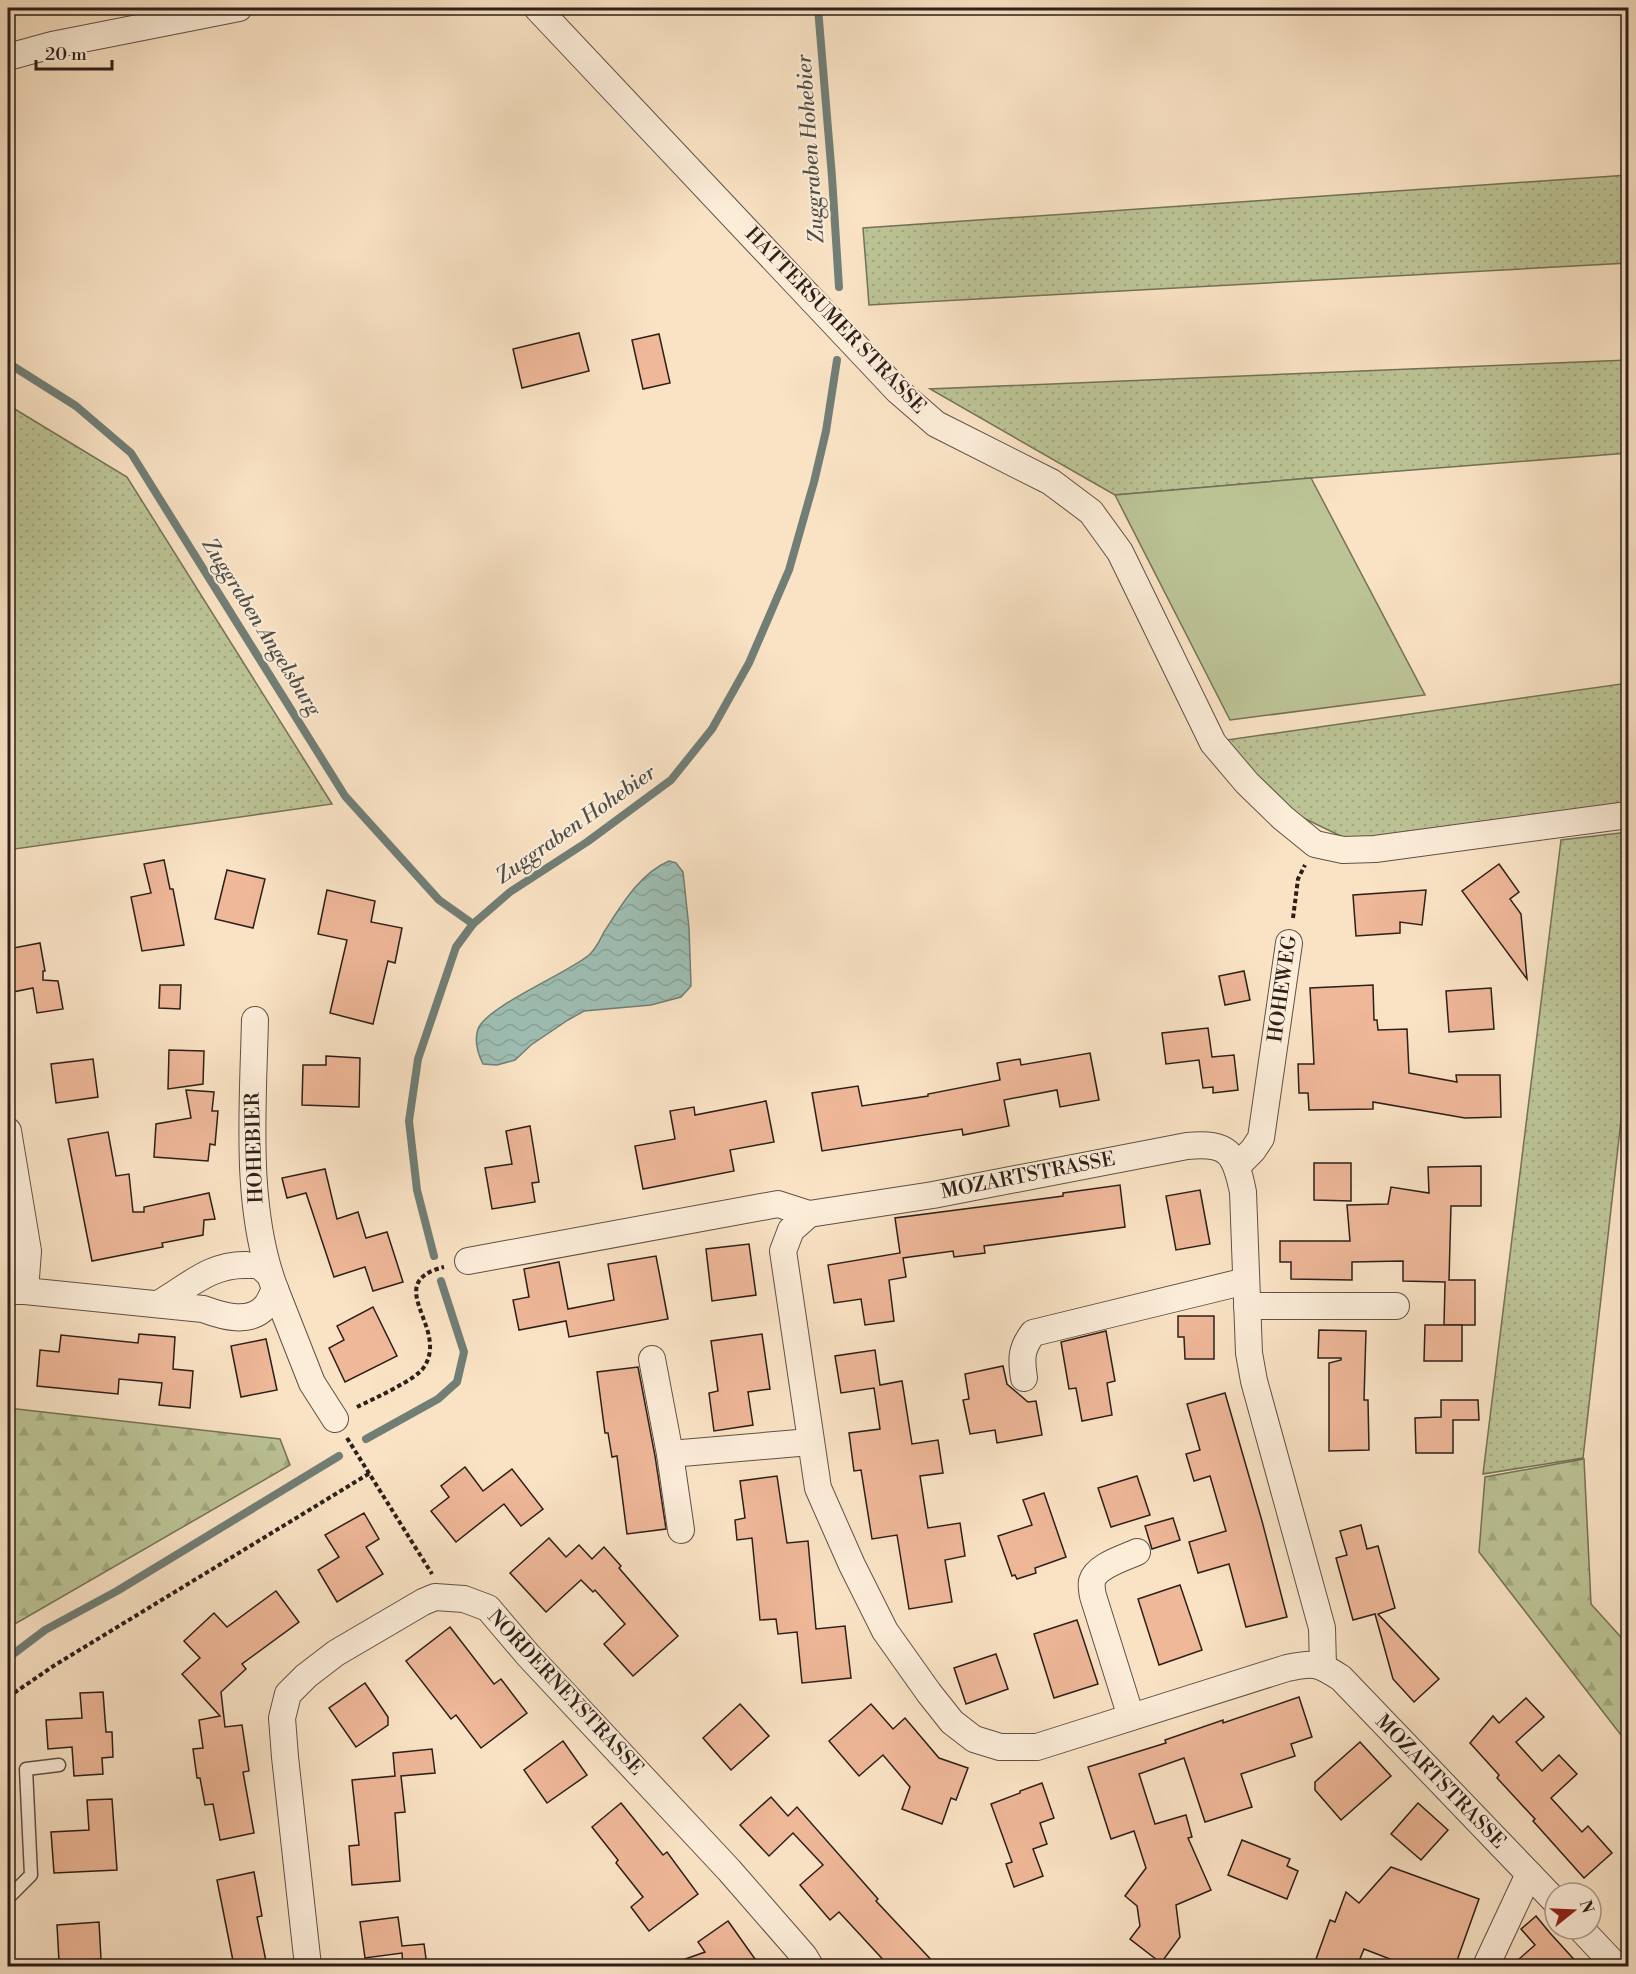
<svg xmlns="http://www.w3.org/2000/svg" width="1636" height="1974" font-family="'Libre Bodoni',serif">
<defs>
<pattern id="green-dots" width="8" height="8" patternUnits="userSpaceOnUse" patternTransform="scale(1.5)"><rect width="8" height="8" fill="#bcc496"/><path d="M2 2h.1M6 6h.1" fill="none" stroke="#a2a881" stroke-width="1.8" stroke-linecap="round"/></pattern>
<pattern id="forest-firs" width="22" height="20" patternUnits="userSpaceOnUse" patternTransform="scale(1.5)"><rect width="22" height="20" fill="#bcc496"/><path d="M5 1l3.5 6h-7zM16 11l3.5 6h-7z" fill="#a2a881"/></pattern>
<pattern id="water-waves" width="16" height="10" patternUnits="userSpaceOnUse" patternTransform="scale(1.5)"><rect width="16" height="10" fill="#9ebeb3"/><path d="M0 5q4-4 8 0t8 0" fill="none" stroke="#88a399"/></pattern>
</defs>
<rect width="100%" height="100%" fill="#fae3c5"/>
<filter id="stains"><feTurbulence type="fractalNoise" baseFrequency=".00333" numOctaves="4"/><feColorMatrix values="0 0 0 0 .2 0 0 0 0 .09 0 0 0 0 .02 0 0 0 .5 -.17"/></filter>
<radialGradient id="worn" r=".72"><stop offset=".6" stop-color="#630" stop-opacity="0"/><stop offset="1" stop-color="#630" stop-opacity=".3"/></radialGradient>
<g fill="url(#green-dots)" stroke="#747258" stroke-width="1.5">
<path d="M 1628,175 L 1628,263 L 869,305 L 863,228 Z"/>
<path d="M 1628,360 L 1628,453 L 1311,478 L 1115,495 L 930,389 Z"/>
<path d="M 8,405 L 127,477 L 332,804 L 8,850 Z"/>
<path d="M 1628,683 L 1628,805 L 1349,840 L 1293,813 L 1266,789 L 1227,740 Z"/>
<path d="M 1628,832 L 1628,1058 L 1583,1458 L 1483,1474 L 1561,840 Z"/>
</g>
<g fill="url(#forest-firs)" stroke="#747258" stroke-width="1.5">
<path d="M 8,1408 L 280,1439 L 290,1465 L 8,1628 Z"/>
<path d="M 1584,1459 L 1591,1604 L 1628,1645 L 1628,1744 L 1479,1552 L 1485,1477 Z"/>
</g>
<path fill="#bcc496" stroke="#747258" stroke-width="1.5" d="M 1311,478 L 1425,695 L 1230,720 L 1115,495 Z"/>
<path fill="url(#water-waves)" stroke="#717e76" stroke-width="1.5" d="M 669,861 L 676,863 L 683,872 L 689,928 L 691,986 L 681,997 L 651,1005 L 584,1011 L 568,1020 L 531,1045 L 515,1060 L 497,1065 L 483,1064 C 478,1054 474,1041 478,1029 C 487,1006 568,973 589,955 C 596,949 600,940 604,932 C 621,906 639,874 669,861 Z"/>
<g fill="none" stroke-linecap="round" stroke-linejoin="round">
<g stroke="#717e76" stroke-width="8">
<path d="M 818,8 L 832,177 L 839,287"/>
<path d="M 8,363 L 76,406 L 131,453 L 345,796 L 439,900 L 473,924"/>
<path d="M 434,1256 L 417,1190 L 409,1121 L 418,1059 L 456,947 L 473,924 L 510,892 L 587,842 L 671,780 L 712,729 L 749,663 L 789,570 L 814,482 L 826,431 L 837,360"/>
<path d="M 366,1439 L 438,1399 L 457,1382 L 464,1352 L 441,1281"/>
<path d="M 8,1658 L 45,1630 L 117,1591 L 339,1456"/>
</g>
</g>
<g fill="#efb899" stroke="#2d1f1a" stroke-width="1.5">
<path d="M 579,333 L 589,371 L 522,388 L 513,349 Z"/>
<path d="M 659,334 L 670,383 L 643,389 L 632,340 Z"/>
<path d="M 164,860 L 170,889 L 173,889 L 184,945 L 142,951 L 131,897 L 151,893 L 144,864 Z"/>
<path d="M 1499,864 L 1519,892 L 1510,899 L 1521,914 L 1527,979 L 1462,891 Z"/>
<path d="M 227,870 L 265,879 L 253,928 L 215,919 Z"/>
<path d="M 327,890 L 375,901 L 371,922 L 402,928 L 395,963 L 388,961 L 373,1024 L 330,1013 L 347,940 L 318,934 Z"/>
<path d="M 1426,890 L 1422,925 L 1400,922 L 1400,933 L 1356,936 L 1353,895 Z"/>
<path d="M 40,943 L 45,971 L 43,971 L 43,980 L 58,981 L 63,1009 L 37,1013 L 33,988 L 8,993 L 8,949 Z"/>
<path d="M 1244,971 L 1250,1000 L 1225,1005 L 1219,976 Z"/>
<path d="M 160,985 L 181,985 L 180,1009 L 159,1008 Z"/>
<path d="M 1373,985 L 1374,1020 L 1377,1020 L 1378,1030 L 1407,1029 L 1409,1073 L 1457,1082 L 1456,1075 L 1500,1075 L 1501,1117 L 1465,1118 L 1373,1102 L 1373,1109 L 1309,1110 L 1308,1093 L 1299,1093 L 1298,1064 L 1314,1064 L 1310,988 Z"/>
<path d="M 1491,988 L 1494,1029 L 1449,1032 L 1446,991 Z"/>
<path d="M 1208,1028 L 1212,1057 L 1234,1055 L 1238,1090 L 1213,1093 L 1213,1087 L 1203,1088 L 1199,1060 L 1166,1064 L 1162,1033 Z"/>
<path d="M 169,1050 L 204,1051 L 203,1084 L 168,1089 Z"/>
<path d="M 1090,1053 L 1099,1100 L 1060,1107 L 1057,1090 L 1004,1100 L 1009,1126 L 963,1135 L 962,1129 L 822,1151 L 812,1093 L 858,1086 L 862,1106 L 928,1096 L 928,1094 L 1000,1080 L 997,1063 L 1020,1059 L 1021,1065 Z"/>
<path d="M 326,1056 L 360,1058 L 359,1107 L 302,1105 L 303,1065 L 326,1065 Z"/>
<path d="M 93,1059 L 98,1097 L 56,1103 L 51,1064 Z"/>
<path d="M 186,1090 L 214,1092 L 212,1111 L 218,1111 L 215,1145 L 210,1144 L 208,1161 L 154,1157 L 156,1124 L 191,1118 Z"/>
<path d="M 766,1101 L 774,1142 L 730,1150 L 734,1171 L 643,1189 L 635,1146 L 675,1139 L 670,1111 L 694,1107 L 695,1115 Z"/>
<path d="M 530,1126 L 539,1182 L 532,1183 L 535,1202 L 492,1209 L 485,1168 L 512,1164 L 506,1131 Z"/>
<path d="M 108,1132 L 116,1176 L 129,1174 L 133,1212 L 144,1212 L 144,1207 L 209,1193 L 215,1219 L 204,1220 L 203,1235 L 162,1243 L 163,1247 L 92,1261 L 68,1139 Z"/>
<path d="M 1314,1163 L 1351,1163 L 1351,1201 L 1314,1200 Z"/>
<path d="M 1481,1166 L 1481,1206 L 1451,1206 L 1449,1280 L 1475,1280 L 1475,1325 L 1444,1325 L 1445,1282 L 1403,1281 L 1403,1261 L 1352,1262 L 1352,1280 L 1291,1279 L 1291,1262 L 1280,1262 L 1280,1241 L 1350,1241 L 1347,1205 L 1388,1204 L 1391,1187 L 1429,1193 L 1428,1167 Z"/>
<path d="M 325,1169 L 337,1219 L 358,1212 L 366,1238 L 387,1232 L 403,1282 L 373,1291 L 365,1267 L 334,1277 L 306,1193 L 287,1198 L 282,1178 Z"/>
<path d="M 1120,1185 L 1125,1227 L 984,1246 L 985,1253 L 954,1257 L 953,1251 L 903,1258 L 906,1277 L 889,1280 L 894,1321 L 865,1325 L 861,1299 L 834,1303 L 828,1265 L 900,1253 L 895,1218 L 1063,1196 L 1063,1193 Z"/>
<path d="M 1200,1190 L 1210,1244 L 1176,1250 L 1166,1196 Z"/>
<path d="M 749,1244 L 756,1295 L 712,1301 L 706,1249 Z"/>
<path d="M 656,1256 L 668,1319 L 569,1337 L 566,1321 L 519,1330 L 513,1300 L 529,1297 L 524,1269 L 559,1262 L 568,1309 L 614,1300 L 608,1264 Z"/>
<path d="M 373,1307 L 397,1356 L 345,1382 L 329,1348 L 344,1340 L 337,1326 Z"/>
<path d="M 1178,1316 L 1214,1316 L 1214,1359 L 1185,1359 L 1184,1337 L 1178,1337 Z"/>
<path d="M 1425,1325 L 1462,1325 L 1462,1361 L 1424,1361 Z"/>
<path d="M 1319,1330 L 1366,1331 L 1364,1400 L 1368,1400 L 1369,1450 L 1329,1451 L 1329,1363 L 1341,1360 L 1341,1358 L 1318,1358 Z"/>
<path d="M 1106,1331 L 1115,1381 L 1107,1383 L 1112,1415 L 1082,1421 L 1076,1388 L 1069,1389 L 1061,1342 Z"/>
<path d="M 139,1334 L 175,1337 L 173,1369 L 193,1371 L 190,1408 L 159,1405 L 162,1383 L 119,1379 L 118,1394 L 37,1386 L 40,1350 L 59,1352 L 61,1335 L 138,1343 Z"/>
<path d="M 762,1334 L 770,1389 L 748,1392 L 753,1425 L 714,1431 L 709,1393 L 718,1391 L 711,1341 Z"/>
<path d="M 266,1339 L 277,1390 L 241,1397 L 231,1346 Z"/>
<path d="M 875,1350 L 880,1385 L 902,1381 L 912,1444 L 938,1440 L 943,1473 L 920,1476 L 928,1528 L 960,1523 L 965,1556 L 945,1560 L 952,1602 L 909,1609 L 897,1535 L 872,1539 L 861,1470 L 854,1471 L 849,1433 L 880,1429 L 874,1388 L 841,1393 L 835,1356 Z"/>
<path d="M 1003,1366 L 1007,1384 L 1028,1402 L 1036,1401 L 1042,1435 L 997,1443 L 995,1430 L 970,1434 L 963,1400 L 969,1399 L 965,1374 Z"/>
<path d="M 638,1367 L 655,1456 L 666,1529 L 627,1534 L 617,1456 L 612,1457 L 608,1433 L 605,1433 L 597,1372 Z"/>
<path d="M 1225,1393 L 1262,1521 L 1287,1617 L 1246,1627 L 1229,1564 L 1198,1573 L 1189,1542 L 1226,1531 L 1210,1476 L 1194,1481 L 1186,1454 L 1200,1450 L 1187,1404 Z"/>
<path d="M 1441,1400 L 1478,1400 L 1479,1420 L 1453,1420 L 1453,1453 L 1416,1453 L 1415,1418 L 1441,1417 Z"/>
<path d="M 465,1467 L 483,1491 L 512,1469 L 543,1509 L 521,1526 L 504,1504 L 456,1542 L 431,1511 L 449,1497 L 441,1486 Z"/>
<path d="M 777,1476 L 787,1543 L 808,1541 L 816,1629 L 845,1626 L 851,1678 L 802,1683 L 797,1632 L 778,1634 L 776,1619 L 760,1620 L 752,1538 L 737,1540 L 735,1520 L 745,1518 L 740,1481 Z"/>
<path d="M 1137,1476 L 1150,1515 L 1111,1527 L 1098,1488 Z"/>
<path d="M 1044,1493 L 1066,1557 L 1035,1568 L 1036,1573 L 1017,1579 L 1015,1575 L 1012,1576 L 998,1536 L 1032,1525 L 1023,1500 Z"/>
<path d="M 364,1513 L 379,1539 L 366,1547 L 383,1574 L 337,1602 L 318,1570 L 339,1557 L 325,1535 Z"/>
<path d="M 1173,1518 L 1180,1540 L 1152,1549 L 1145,1526 Z"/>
<path d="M 1361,1525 L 1367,1549 L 1378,1546 L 1395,1608 L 1378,1614 L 1439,1679 L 1414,1702 L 1393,1679 L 1375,1614 L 1353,1620 L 1336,1558 L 1347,1555 L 1340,1531 Z"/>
<path d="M 549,1538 L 566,1557 L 579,1545 L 592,1559 L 604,1547 L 621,1566 L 619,1568 L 678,1636 L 633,1676 L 604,1644 L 625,1624 L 595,1590 L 593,1592 L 581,1580 L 546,1612 L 510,1573 Z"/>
<path d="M 1180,1585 L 1202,1650 L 1159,1665 L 1138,1599 Z"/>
<path d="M 276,1591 L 299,1622 L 242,1664 L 246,1669 L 221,1692 L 225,1727 L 242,1725 L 249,1771 L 243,1772 L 254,1833 L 220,1840 L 213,1804 L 205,1805 L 200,1778 L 197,1778 L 193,1749 L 203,1748 L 199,1720 L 220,1716 L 182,1674 L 200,1658 L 184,1641 L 214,1613 L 227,1627 Z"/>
<path d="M 1077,1620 L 1098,1684 L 1054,1698 L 1034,1634 Z"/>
<path d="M 450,1627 L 494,1684 L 501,1679 L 527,1713 L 481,1748 L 456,1715 L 451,1719 L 406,1661 Z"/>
<path d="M 996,1654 L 1008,1689 L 966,1704 L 954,1668 Z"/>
<path d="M 365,1683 L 388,1717 L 388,1725 L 356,1747 L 329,1708 Z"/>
<path d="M 103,1692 L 106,1732 L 112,1732 L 113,1757 L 102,1758 L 103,1774 L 74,1776 L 72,1747 L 48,1749 L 46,1720 L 82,1718 L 80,1693 Z"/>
<path d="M 1299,1697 L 1312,1737 L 1291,1744 L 1295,1756 L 1241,1774 L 1252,1807 L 1205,1822 L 1184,1758 L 1139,1774 L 1155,1824 L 1186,1815 L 1192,1837 L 1188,1838 L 1211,1890 L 1176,1905 L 1180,1937 L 1161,1963 L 1130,1939 L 1140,1926 L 1137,1906 L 1125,1896 L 1146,1868 L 1134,1831 L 1111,1839 L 1088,1767 L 1166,1743 L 1165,1740 L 1223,1720 L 1223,1723 Z"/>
<path d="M 1526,1698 L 1544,1717 L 1516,1742 L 1542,1771 L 1559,1755 L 1577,1774 L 1551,1798 L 1582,1832 L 1588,1826 L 1612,1853 L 1584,1878 L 1533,1821 L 1535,1819 L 1497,1778 L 1499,1775 L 1470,1743 L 1493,1716 L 1499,1723 Z"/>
<path d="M 740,1704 L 769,1736 L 731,1770 L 703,1738 Z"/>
<path d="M 871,1704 L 893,1729 L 905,1718 L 939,1758 L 968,1768 L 956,1800 L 951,1798 L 942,1824 L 902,1809 L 910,1787 L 883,1755 L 859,1776 L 829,1741 Z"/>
<path d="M 563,1741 L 587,1775 L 547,1803 L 524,1770 Z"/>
<path d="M 1360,1742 L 1391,1776 L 1341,1820 L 1315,1790 L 1315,1782 Z"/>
<path d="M 432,1749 L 435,1773 L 401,1776 L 405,1812 L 395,1813 L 400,1881 L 352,1885 L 349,1846 L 359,1845 L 352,1780 L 395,1776 L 393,1753 Z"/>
<path d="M 1042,1783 L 1054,1818 L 1040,1823 L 1047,1844 L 1033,1849 L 1043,1876 L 1014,1887 L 1006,1864 L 1012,1862 L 991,1804 L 1020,1793 L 1020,1791 Z"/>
<path d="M 771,1797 L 788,1816 L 797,1807 L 878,1899 L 876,1901 L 937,1966 L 889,1966 L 839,1912 L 830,1920 L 800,1885 L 823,1865 L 793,1833 L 769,1856 L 740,1825 Z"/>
<path d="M 112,1799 L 117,1870 L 54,1873 L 51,1832 L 89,1830 L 87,1800 Z"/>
<path d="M 621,1803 L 663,1855 L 667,1852 L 698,1894 L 649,1931 L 631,1907 L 643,1897 L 616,1863 L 618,1860 L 592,1827 Z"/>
<path d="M 1418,1803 L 1448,1830 L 1421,1860 L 1391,1834 Z"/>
<path d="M 1242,1840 L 1290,1859 L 1287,1866 L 1298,1871 L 1287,1899 L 1228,1875 Z"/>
<path d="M 1391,1867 L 1479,1899 L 1455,1966 L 1408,1966 L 1364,1949 L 1357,1966 L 1336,1966 L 1316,1959 L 1330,1920 L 1335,1922 L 1346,1892 L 1359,1903 Z"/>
<path d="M 254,1872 L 262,1916 L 257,1917 L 267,1966 L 234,1966 L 217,1880 Z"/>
<path d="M 1536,1916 L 1550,1933 L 1580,1966 L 1511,1966 L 1535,1945 L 1521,1929 Z"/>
<path d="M 398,1917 L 402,1946 L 424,1944 L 427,1966 L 403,1966 L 402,1953 L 365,1958 L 360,1922 Z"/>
<path d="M 728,1921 L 760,1966 L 671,1966 L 671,1964 L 705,1952 L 698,1942 Z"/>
<path d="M 99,1922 L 101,1959 L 59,1961 L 57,1925 Z"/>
</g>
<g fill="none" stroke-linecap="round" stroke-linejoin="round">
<g stroke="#605045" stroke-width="15">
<path id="lane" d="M 8,1898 L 31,1875 L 26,1769 L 59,1765"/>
</g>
<g stroke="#605045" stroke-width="28">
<g id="street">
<path d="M 537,8 L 898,391 L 936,424 L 1051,482 L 1091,512 L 1120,552 L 1213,743 L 1247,783 L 1283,818 L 1315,844 L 1343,850 L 1375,849 L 1628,815"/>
<path d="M 8,57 L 52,45 L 239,8"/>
<path d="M 8,1131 L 28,1251 L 25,1291 L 8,1291"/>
<path d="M 1237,1166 L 1253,1150 L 1261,1138 L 1289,943"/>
<path d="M 809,1214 L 933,1195 L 1187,1146 C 1229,1142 1235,1153 1243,1192 L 1249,1353 L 1254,1381 L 1322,1628 L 1323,1666"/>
<path d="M 468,1261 L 778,1204 L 809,1214 L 791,1230 L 783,1251 L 818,1488 L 852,1565 L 885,1631 L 929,1693 L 952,1722 L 974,1739 L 1000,1747 L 1037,1747 L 1287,1668 C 1314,1662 1318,1663 1341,1678 L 1555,1901"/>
<path d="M 275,1289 L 312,1383 L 335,1419"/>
<path d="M 25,1291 L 203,1309 C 222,1316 250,1325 266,1306 C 270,1301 272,1295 275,1289 C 244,1208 253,1106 255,1020"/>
<path d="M 158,1304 C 188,1287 211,1263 248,1265 C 249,1265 257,1265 258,1266 C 262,1267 266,1272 269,1274"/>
<path d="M 1247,1306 L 1396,1306"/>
<path d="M 652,1359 L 670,1454 L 810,1442"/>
<path d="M 1024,1378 C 1021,1358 1021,1349 1033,1333 L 1246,1281"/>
<path d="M 670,1454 L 681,1530"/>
<path d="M 1131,1717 L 1093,1596 C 1092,1591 1091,1586 1092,1581 C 1096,1566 1124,1558 1137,1552"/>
<path d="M 1581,1929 L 1616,1966"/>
<path d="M 308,1966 L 285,1757 L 282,1718 L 288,1694 L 306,1676 L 336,1653 L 423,1602 L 435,1597 L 464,1599 L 488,1608 L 528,1655 L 729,1870 L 804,1956 L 810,1966"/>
<path d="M 1486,1966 L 1529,1874"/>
</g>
</g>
<g stroke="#2d1f1a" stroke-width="4" stroke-dasharray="4.5 3" stroke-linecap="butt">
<path d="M 1293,918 L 1298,879 L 1305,865"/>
<path d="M 357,1407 C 373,1399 416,1380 424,1367 C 450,1328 380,1283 444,1267"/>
<path d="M 347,1438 L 432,1574"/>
<path d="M 8,1697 L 55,1665 L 370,1473"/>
</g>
<use href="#lane" stroke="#fcedd9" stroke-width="12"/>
<use href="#street" stroke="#fcedd9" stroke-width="26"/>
</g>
<g text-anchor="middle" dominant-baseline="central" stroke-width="4.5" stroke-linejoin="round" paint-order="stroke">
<g font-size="20" fill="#2d1f1a" stroke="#fcedd9">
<text transform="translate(835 321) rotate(46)">HATTERSUMER STRASSE</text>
<text transform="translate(1283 989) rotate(-82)">HOHEWEG</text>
<text transform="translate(255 1148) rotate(-92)">HOHEBIER</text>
<text transform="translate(1028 1176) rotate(-11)">MOZARTSTRASSE</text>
<text transform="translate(565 1693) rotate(47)">NORDERNEYSTRASSE</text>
<text transform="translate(1440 1782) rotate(46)">MOZARTSTRASSE</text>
</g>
<g font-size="21" font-style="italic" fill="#4f4f48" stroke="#fcedd9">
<text transform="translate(811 149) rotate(-94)">Zuggraben Hohebier</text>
<text transform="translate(261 627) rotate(58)">Zuggraben Angelsburg</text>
<text transform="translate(576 825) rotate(-35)">Zuggraben Hohebier</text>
</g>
</g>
<rect width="1636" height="1974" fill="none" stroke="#fae3c5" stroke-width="30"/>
<rect x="9" y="9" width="1618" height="1956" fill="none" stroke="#2d1f1a" stroke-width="3"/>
<rect x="15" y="15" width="1606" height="1944" fill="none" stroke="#2d1f1a" stroke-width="1.5"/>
<g transform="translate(1573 1911) rotate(72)"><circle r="28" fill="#fcedd9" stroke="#a99b8d" stroke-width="1.5"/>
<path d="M0-4.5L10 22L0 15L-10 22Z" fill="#8f2418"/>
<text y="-9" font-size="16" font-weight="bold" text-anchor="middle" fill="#2d1f1a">N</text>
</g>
<path d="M36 60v9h76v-9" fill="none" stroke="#2d1f1a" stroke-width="3"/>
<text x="45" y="60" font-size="18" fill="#2d1f1a" stroke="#fcedd9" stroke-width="4.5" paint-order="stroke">20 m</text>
<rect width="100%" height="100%" filter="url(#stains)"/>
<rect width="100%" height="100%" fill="url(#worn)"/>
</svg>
